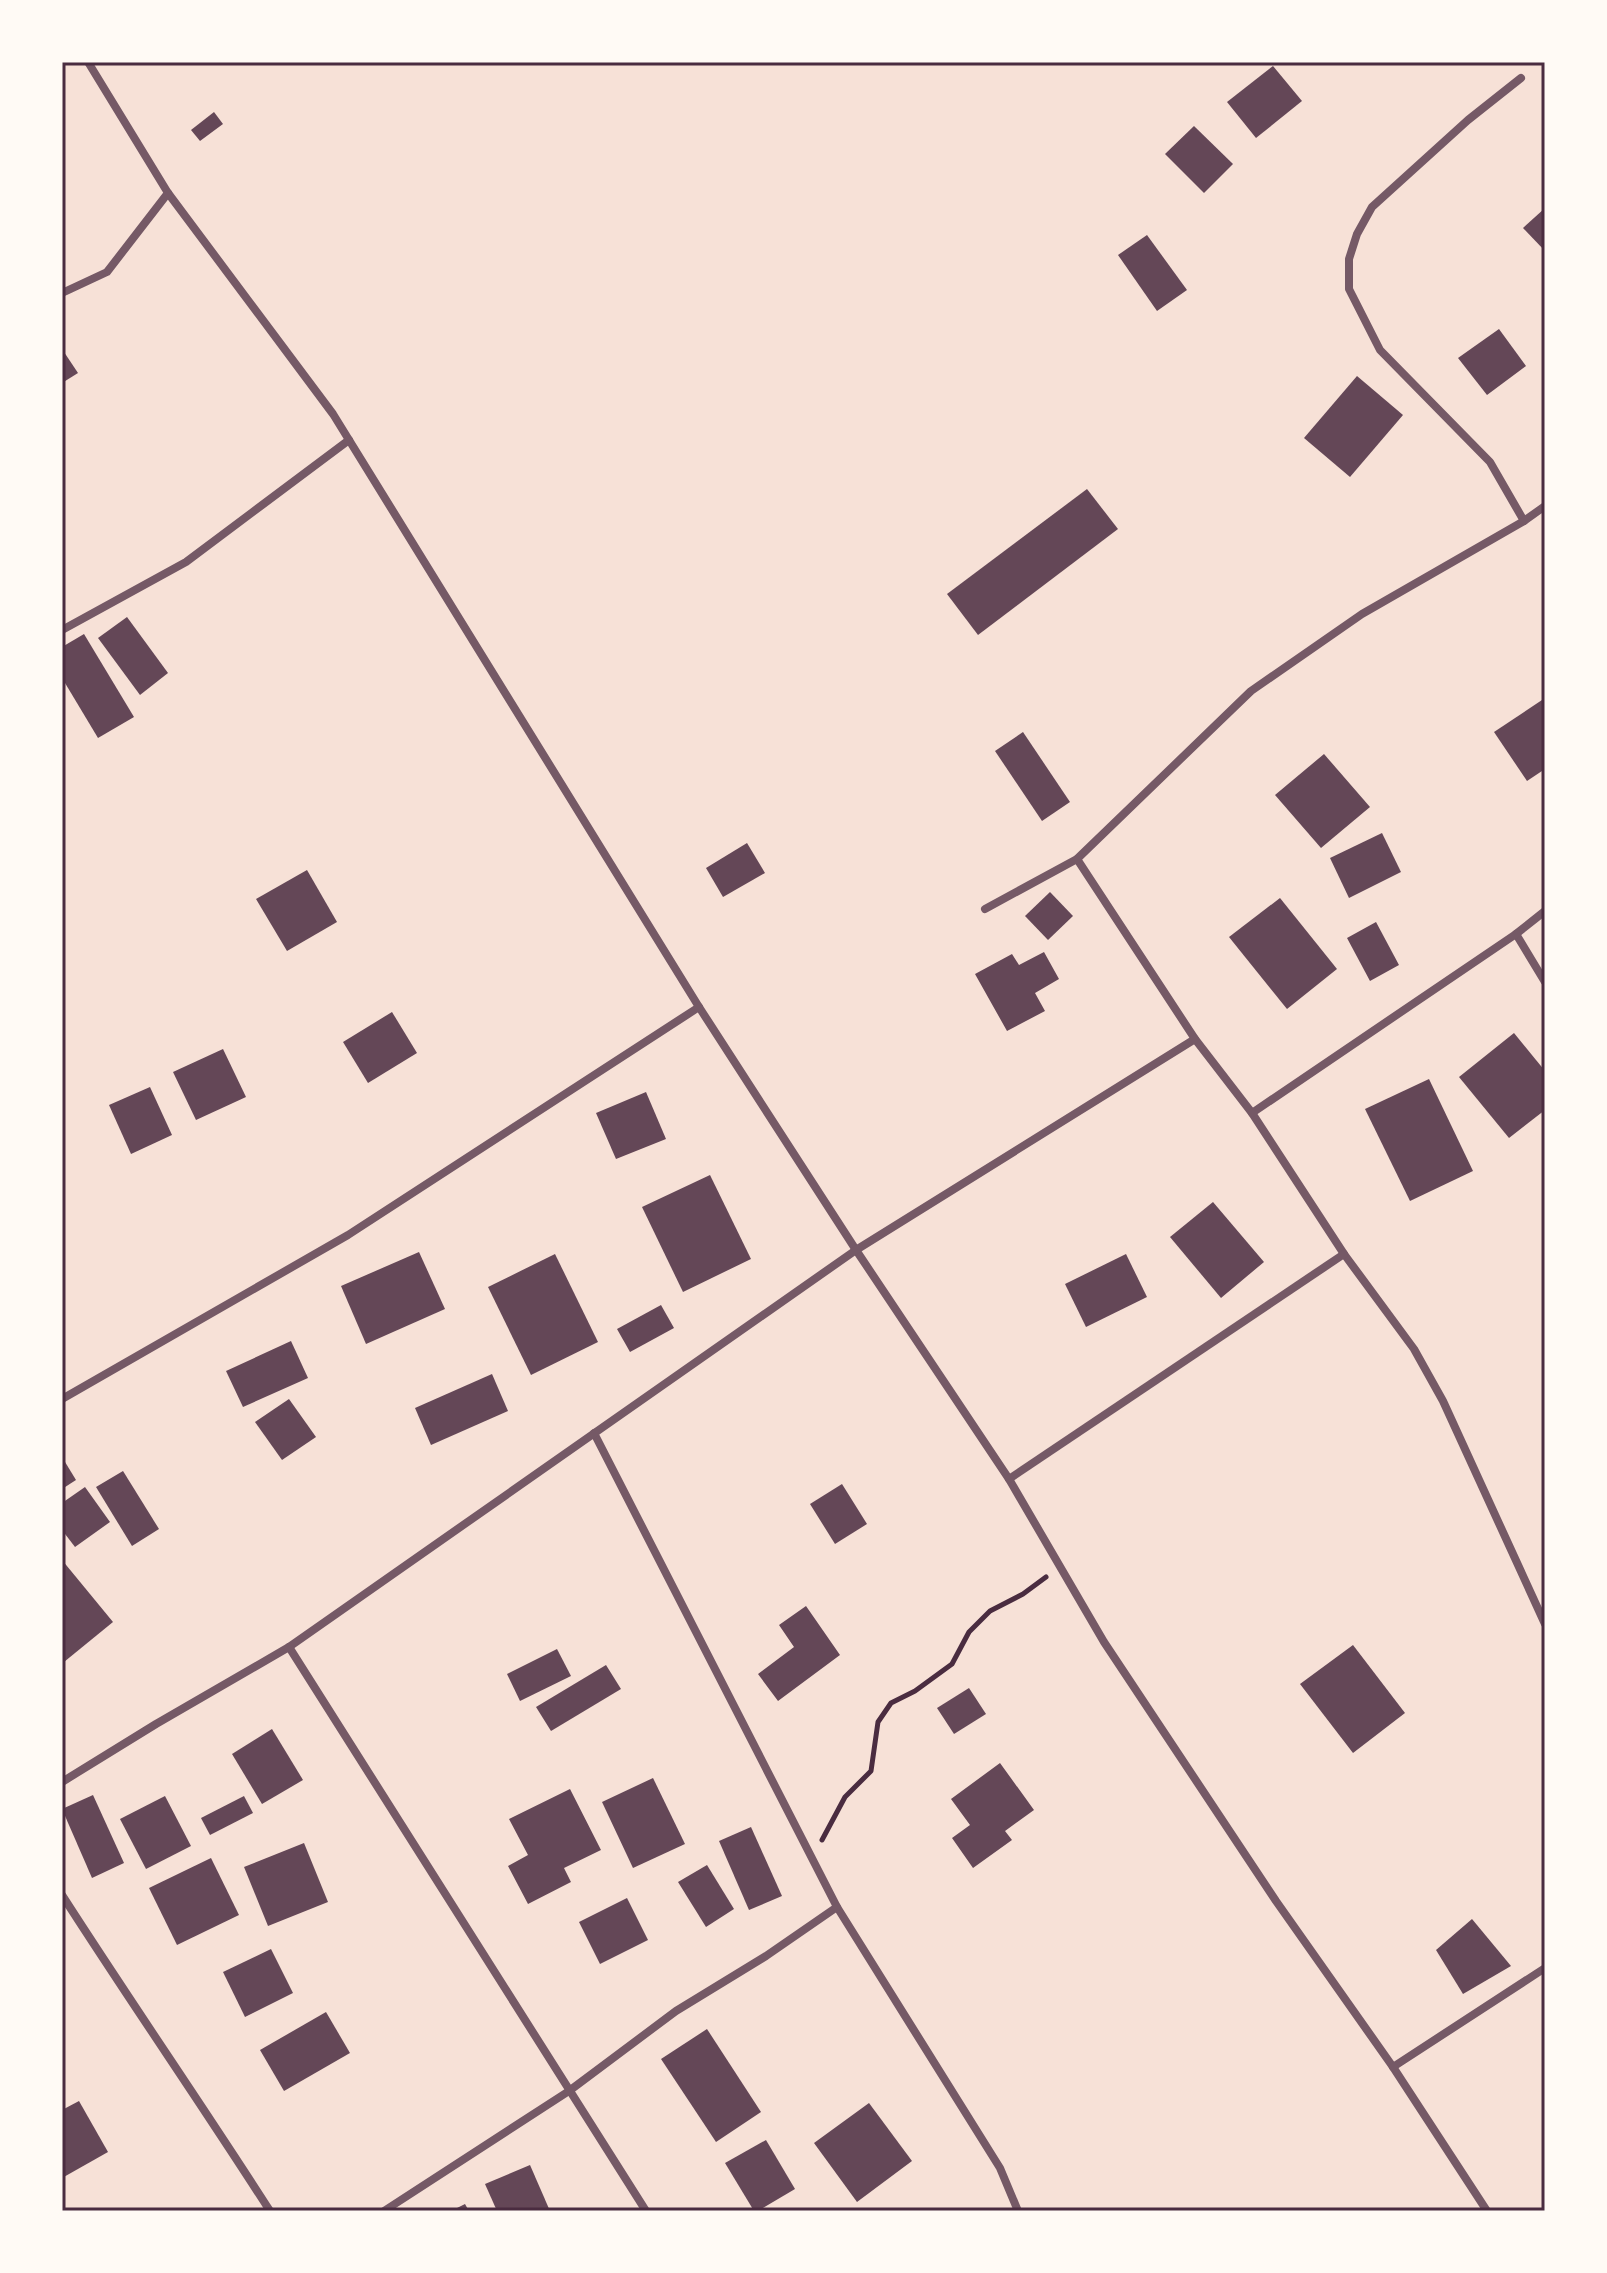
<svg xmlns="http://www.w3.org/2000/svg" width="1607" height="2273" font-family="'Noto Serif',serif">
<rect width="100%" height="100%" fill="#f7e1d7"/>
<g fill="#644757">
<path d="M 1273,66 L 1302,101 L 1256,138 L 1227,102 Z"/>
<path d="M 214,112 L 223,124 L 200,141 L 191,130 Z"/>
<path d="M 1194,126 L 1233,164 L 1204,193 L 1165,154 Z"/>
<path d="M 1545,208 L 1545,251 L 1523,228 Z"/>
<path d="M 1147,235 L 1187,290 L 1157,311 L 1118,255 Z"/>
<path d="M 1499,329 L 1526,366 L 1487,395 L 1458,358 Z"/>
<path d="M 62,349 L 78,373 L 62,383 Z"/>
<path d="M 1357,376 L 1403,415 L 1350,477 L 1304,438 Z"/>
<path d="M 1087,489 L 1118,529 L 978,635 L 947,594 Z"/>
<path d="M 127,617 L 168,673 L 140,695 L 98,638 Z"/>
<path d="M 84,634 L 134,717 L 98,738 L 62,678 L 62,647 Z"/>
<path d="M 1545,698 L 1545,769 L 1527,781 L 1494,732 Z"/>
<path d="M 1023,732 L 1070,802 L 1042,821 L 995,751 Z"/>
<path d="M 1324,754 L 1370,807 L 1321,848 L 1275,795 Z"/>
<path d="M 1382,833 L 1401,872 L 1349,898 L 1330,858 Z"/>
<path d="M 747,843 L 765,873 L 723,897 L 706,868 Z"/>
<path d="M 307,870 L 337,922 L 287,951 L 256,899 Z"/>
<path d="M 1050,892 L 1073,916 L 1048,940 L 1025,916 Z"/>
<path d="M 1280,898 L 1337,969 L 1287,1009 L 1229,937 Z"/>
<path d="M 1376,922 L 1399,965 L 1370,981 L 1347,938 Z"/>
<path d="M 1044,952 L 1059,979 L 1035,993 L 1045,1011 L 1007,1031 L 975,974 L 1012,954 L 1019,965 Z"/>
<path d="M 392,1012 L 417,1053 L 368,1083 L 343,1042 Z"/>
<path d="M 1514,1033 L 1545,1071 L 1545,1110 L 1509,1138 L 1459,1077 Z"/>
<path d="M 223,1049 L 246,1097 L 196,1120 L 173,1072 Z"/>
<path d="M 1429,1079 L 1473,1171 L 1410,1201 L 1365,1109 Z"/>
<path d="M 150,1087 L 172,1135 L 131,1154 L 109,1105 Z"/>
<path d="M 646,1092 L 666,1139 L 616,1159 L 596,1113 Z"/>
<path d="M 710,1175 L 751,1259 L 683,1292 L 642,1207 Z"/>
<path d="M 1213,1202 L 1264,1262 L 1221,1298 L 1170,1237 Z"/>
<path d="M 419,1252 L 445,1309 L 366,1344 L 341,1286 Z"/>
<path d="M 555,1254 L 598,1342 L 531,1375 L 488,1287 Z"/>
<path d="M 1126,1254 L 1147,1297 L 1086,1327 L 1065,1284 Z"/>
<path d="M 661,1305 L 674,1328 L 630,1352 L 617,1329 Z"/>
<path d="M 291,1341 L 308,1378 L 243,1407 L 226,1371 Z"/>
<path d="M 492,1374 L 508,1411 L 431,1445 L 415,1408 Z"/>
<path d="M 289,1399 L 316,1437 L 282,1460 L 255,1422 Z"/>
<path d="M 62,1457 L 76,1480 L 62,1489 Z"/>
<path d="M 123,1471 L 159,1529 L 132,1546 L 96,1487 Z"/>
<path d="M 842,1484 L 867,1524 L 835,1544 L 810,1504 Z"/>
<path d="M 85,1487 L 110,1522 L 75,1547 L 62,1530 L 62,1503 Z"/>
<path d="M 62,1560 L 113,1622 L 64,1662 L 62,1659 Z"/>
<path d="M 806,1606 L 840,1655 L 778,1701 L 758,1674 L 794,1647 L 779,1625 Z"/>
<path d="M 1353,1645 L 1405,1713 L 1353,1753 L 1300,1684 Z"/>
<path d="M 557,1649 L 571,1676 L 520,1701 L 507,1674 Z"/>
<path d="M 606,1665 L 621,1689 L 551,1731 L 536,1707 Z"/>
<path d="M 969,1688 L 986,1714 L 954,1734 L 937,1708 Z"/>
<path d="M 272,1729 L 303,1780 L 262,1804 L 232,1754 Z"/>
<path d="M 1000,1763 L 1034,1810 L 1005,1831 L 1012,1840 L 973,1868 L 952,1838 L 970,1825 L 951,1799 Z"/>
<path d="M 653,1778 L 685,1844 L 633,1868 L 602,1802 Z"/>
<path d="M 570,1789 L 601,1850 L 564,1868 L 571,1882 L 528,1904 L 508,1866 L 528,1855 L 509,1819 Z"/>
<path d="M 93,1795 L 124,1863 L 92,1878 L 62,1809 Z"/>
<path d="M 165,1796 L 191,1846 L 146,1869 L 120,1819 Z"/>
<path d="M 244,1796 L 253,1813 L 210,1835 L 201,1818 Z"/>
<path d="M 751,1827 L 782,1896 L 749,1910 L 719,1841 Z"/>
<path d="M 304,1843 L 328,1902 L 268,1926 L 244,1867 Z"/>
<path d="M 211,1858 L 239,1915 L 177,1945 L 149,1888 Z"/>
<path d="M 707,1865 L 734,1909 L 706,1927 L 678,1882 Z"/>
<path d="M 627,1898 L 648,1940 L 600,1964 L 579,1922 Z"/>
<path d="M 1472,1919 L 1511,1966 L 1463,1994 L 1436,1950 Z"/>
<path d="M 271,1949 L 293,1993 L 245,2017 L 223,1972 Z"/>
<path d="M 326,2012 L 350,2053 L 284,2091 L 260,2050 Z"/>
<path d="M 707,2029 L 761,2112 L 716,2142 L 661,2059 Z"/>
<path d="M 79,2101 L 108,2152 L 62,2178 L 62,2110 Z"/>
<path d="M 869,2103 L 912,2161 L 857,2202 L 814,2143 Z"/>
<path d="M 766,2140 L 795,2189 L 758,2211 L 754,2211 L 725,2163 Z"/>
<path d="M 530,2165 L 550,2211 L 497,2211 L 485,2184 Z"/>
<path d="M 465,2204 L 469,2211 L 451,2211 Z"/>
</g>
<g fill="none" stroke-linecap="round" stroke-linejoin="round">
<path stroke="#4a2c40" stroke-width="5" d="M 822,1840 L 845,1797 L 871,1771 L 878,1722 L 891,1703 L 915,1691 L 952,1664 L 969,1632 L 990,1611 L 1023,1594 L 1046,1577"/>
<g stroke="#755966" stroke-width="8">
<path d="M 88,62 L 168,193 L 333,414 L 699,1007 L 856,1250 L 1009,1479 L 1104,1642 L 1276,1901 L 1393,2067 L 1487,2211"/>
<path d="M 1521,78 L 1468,120 L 1372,207 L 1357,234 L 1349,259 L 1349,289 L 1380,350 L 1490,462 L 1524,521"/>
<path d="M 62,293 L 107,272 L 168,193"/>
<path d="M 62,630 L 186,562 L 349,440"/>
<path d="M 1077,859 L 1195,1039 L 1252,1113 L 1344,1254 L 1414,1349 L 1443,1401 L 1545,1624"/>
<path d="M 985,909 L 1077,859 L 1251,691 L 1362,614 L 1524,521 L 1545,506"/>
<path d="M 1516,934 L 1545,982"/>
<path d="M 1252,1113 L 1516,934 L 1545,911"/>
<path d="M 62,1399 L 348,1235 L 699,1007"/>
<path d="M 594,1433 L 837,1907 L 1000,2168 L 1018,2211"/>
<path d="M 1009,1479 L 1344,1254"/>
<path d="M 289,1647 L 646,2211"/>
<path d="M 62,1782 L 156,1724 L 289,1647 L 856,1250 L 1195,1039"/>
<path d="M 62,1895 C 130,2001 202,2105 270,2211"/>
<path d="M 1393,2067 L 1545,1968"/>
<path d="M 384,2211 L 569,2091 L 676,2011 L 766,1956 L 837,1907"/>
</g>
</g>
<rect width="1607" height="2273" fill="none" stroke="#fffaf5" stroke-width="128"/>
<rect x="64" y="64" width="1479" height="2145" fill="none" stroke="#4a2c40" stroke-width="3"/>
</svg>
